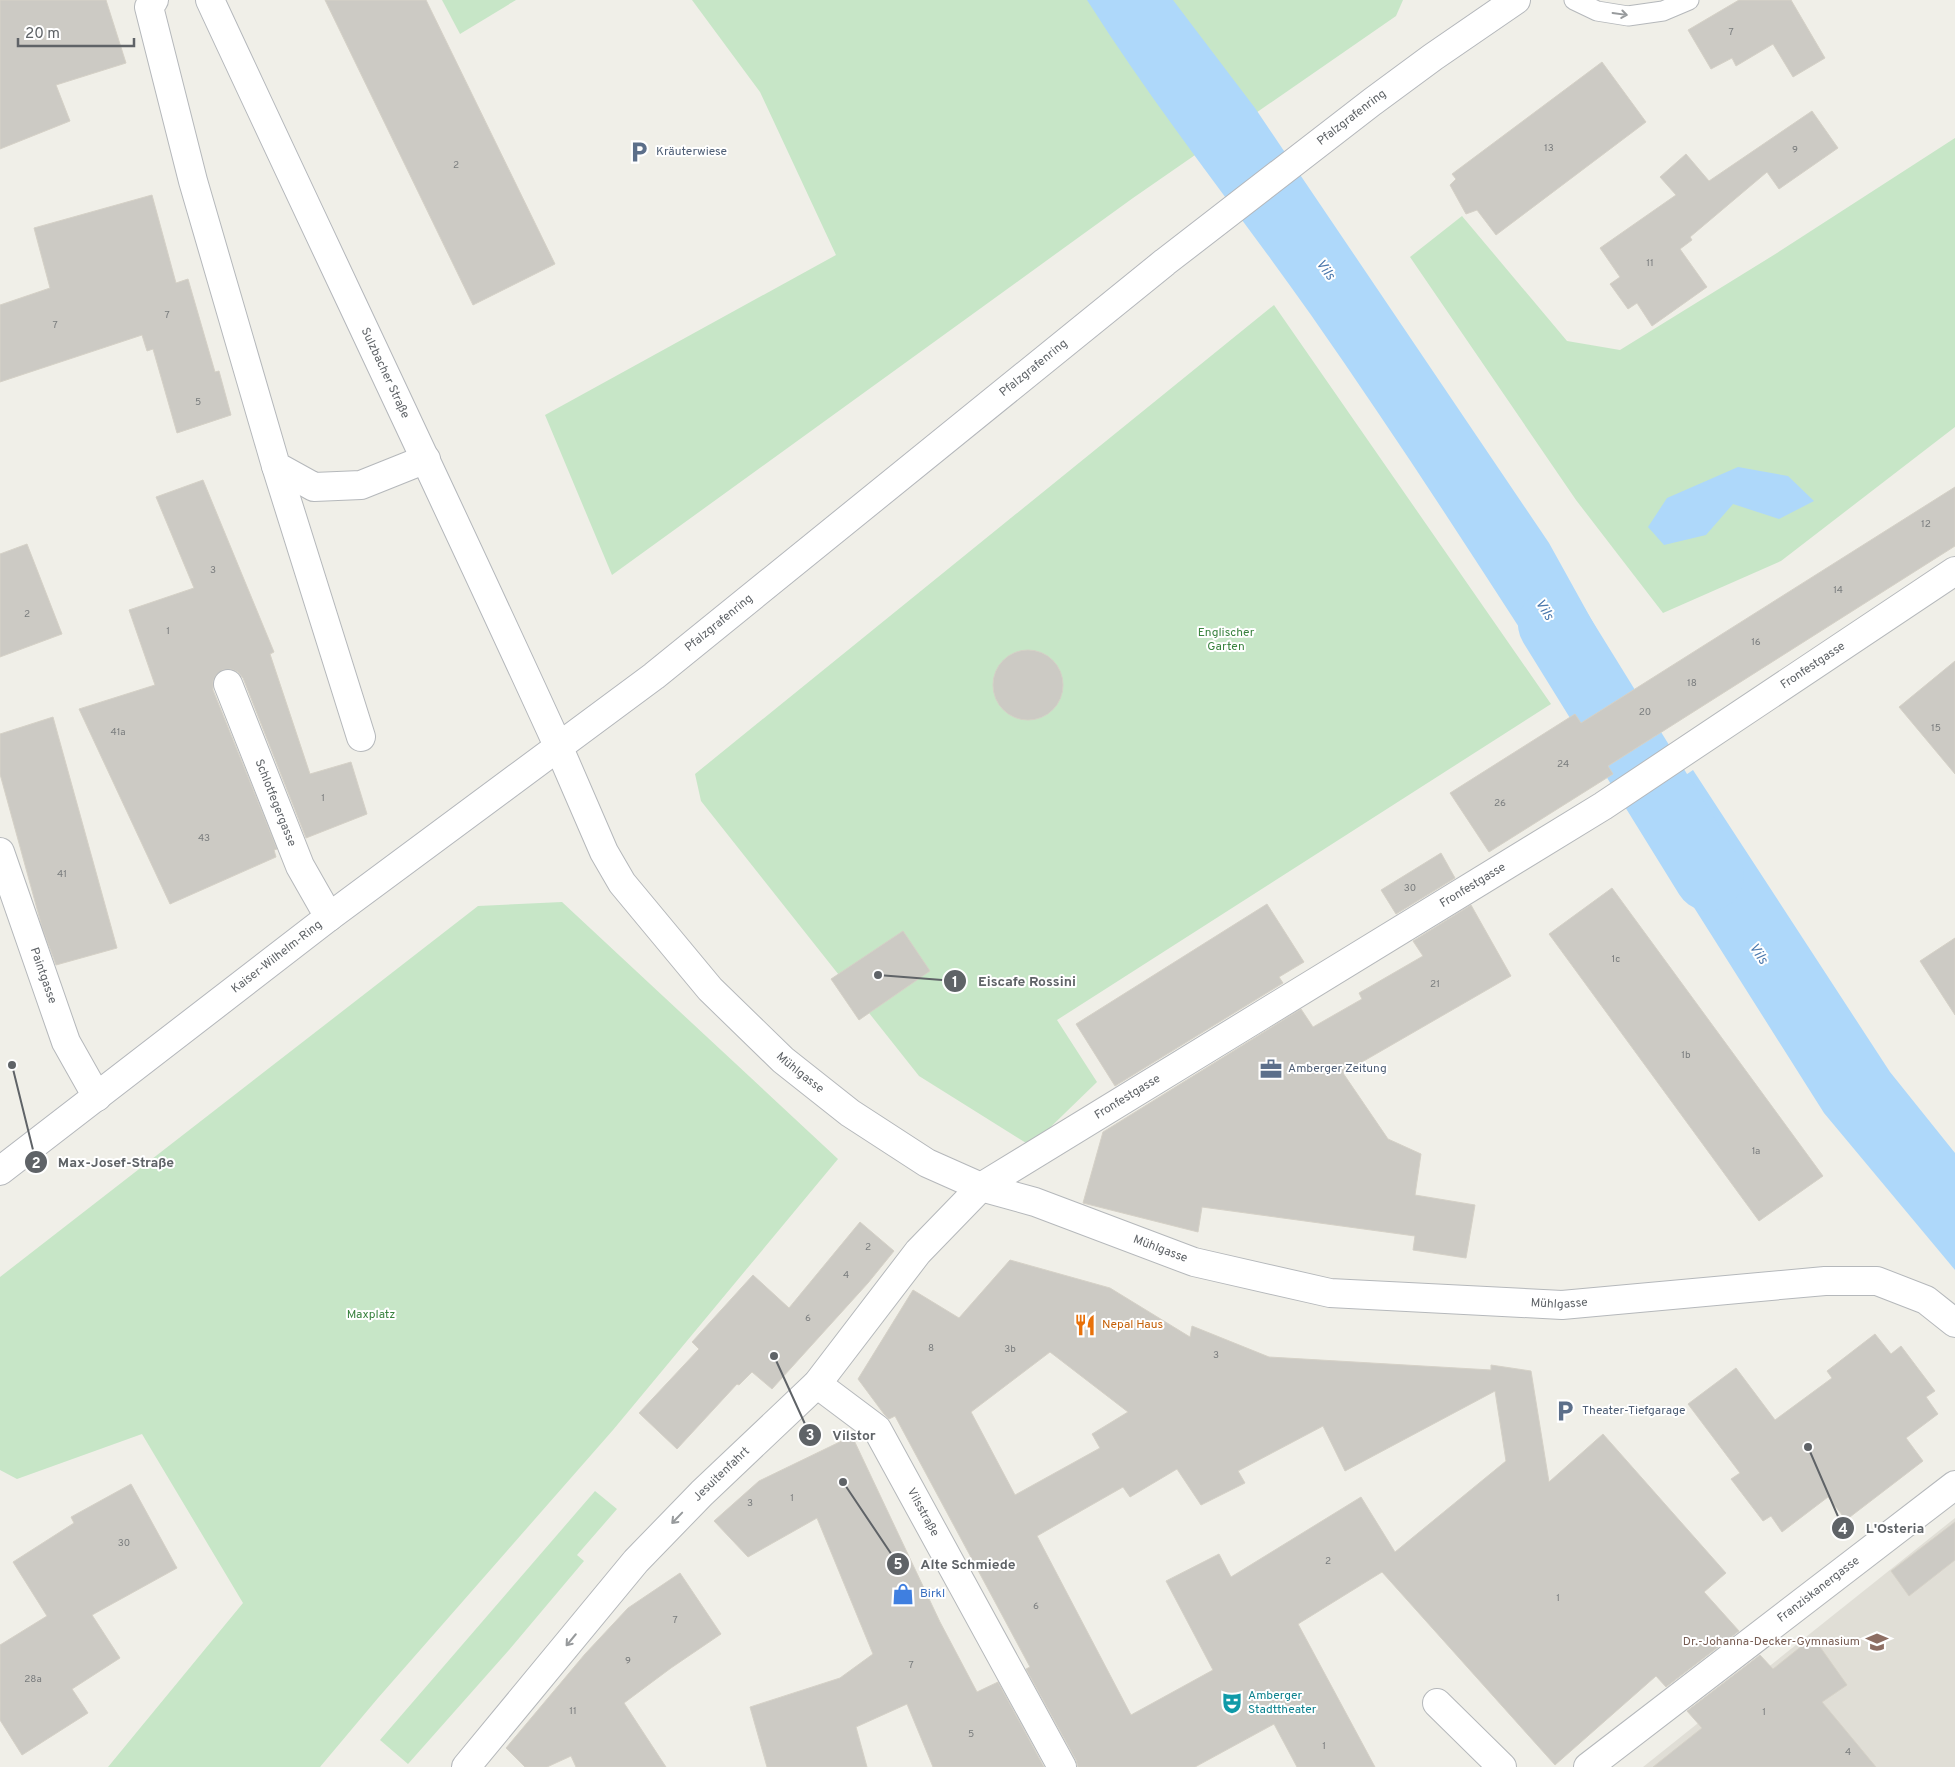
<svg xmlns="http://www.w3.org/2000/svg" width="1955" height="1767" font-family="Overpass,sans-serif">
<rect width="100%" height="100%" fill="#f0efe8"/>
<path fill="#e0ded6" d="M 1955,1518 L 1955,1767 L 1643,1767 Z"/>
<g fill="#c7e6c7">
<path d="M 442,0 L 516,0 L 460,34 Z"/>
<path d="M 692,0 L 1403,0 L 1396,16 L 1133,198 L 612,575 L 545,415 L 836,255 L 760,92 Z"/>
<path d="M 1955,138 L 1955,427 L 1781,561 L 1663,613 L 1576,500 L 1410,257 L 1462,216 L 1567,341 L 1620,350 L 1777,253 Z"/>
<path d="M 1274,305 L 1551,704 L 1057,1020 L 1097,1082 L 1031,1146 L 919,1076 L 701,801 L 695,774 Z"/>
<path d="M 562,902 L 838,1159 L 613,1430 L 378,1698 L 320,1767 L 108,1767 L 243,1603 L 142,1434 L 17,1479 L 0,1470 L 0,1277 L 478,906 Z"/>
<path d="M 595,1491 L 617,1509 L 577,1555 L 584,1561 L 509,1650 L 408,1764 L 380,1740 Z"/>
</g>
<g fill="#aed8fa">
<path d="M 1087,0 L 1173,0 L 1255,108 L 1549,543 L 1631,691 L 1580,722 C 1492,585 1404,448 1311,315 C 1237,210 1156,109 1087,0 Z"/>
<path d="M 1738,467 L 1788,476 L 1814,501 L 1779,519 L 1733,504 L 1706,535 L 1664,545 L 1648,527 L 1667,498 Z"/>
<path d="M 1693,770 L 1890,1072 L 1955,1153 L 1955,1270 L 1824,1113 L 1633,811 Z"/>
</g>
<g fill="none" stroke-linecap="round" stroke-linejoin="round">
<path stroke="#aed8fa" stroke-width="70" d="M 1553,624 L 1709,876"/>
</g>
<g fill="#cccac4" stroke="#d5d1c7" fill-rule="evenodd">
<path d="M 0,0 L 106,0 L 126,63 L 56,85 L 70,121 L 0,149 Z"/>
<path d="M 325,0 L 426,0 L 555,264 L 473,305 Z"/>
<path d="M 1739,0 L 1791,0 L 1825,58 L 1793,77 L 1773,44 L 1736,66 L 1732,58 L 1711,69 L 1688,30 Z"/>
<path d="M 1602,62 L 1646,122 L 1496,235 L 1477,210 L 1466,214 L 1450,185 L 1456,179 L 1452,174 Z"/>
<path d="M 1812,111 L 1838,148 L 1779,189 L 1767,172 L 1690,237 L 1692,240 L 1680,249 L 1707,287 L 1652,326 L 1637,303 L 1628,309 L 1610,284 L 1620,277 L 1600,248 L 1676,195 L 1660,177 L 1686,154 L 1709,181 Z"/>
<path d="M 152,195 L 176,283 L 188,279 L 215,372 L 219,371 L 231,415 L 177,433 L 153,349 L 147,351 L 142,335 L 0,382 L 0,305 L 50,288 L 34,228 Z"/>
<path d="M 203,480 L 274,652 L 270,654 L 310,774 L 351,762 L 367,814 L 306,838 L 243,678 L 238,672 L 231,669 L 222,670 L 216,675 L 213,681 L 213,690 L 277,849 L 274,850 L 276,857 L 170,904 L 79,709 L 155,685 L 129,610 L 194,588 L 156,497 Z"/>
<path d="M 1955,487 L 1955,546 L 1608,766 L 1613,774 L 1489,852 L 1450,793 L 1575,714 L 1581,723 Z"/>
<path d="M 27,544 L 62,634 L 0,657 L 0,554 Z"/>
<circle cx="1028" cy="685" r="35"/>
<path d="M 1955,661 L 1955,774 L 1899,707 Z"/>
<path d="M 53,717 L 117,948 L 56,965 L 42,927 L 0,774 L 0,734 Z"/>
<path d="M 1441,853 L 1455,878 L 1396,914 L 1381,890 Z"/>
<path d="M 1612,888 L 1823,1176 L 1759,1221 L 1549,934 Z"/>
<path d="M 1267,904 L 1304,962 L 1279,977 L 1283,983 L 1115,1086 L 1076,1024 Z"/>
<path d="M 1471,905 L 1511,976 L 1343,1073 L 1388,1139 L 1421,1154 L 1415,1195 L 1475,1205 L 1466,1258 L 1413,1250 L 1415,1236 L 1202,1207 L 1198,1232 L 1083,1203 L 1103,1132 L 1301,1009 L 1313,1027 L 1362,999 L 1359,993 L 1423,956 L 1413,941 Z"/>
<path d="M 903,931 L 930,971 L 859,1020 L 831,979 Z"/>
<path d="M 1955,938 L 1955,1015 L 1920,961 Z"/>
<path d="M 860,1222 L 894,1251 L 868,1283 L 772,1389 L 752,1372 L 739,1385 L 737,1384 L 677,1449 L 639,1413 L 699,1349 L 692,1342 L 753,1275 L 789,1308 Z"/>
<path d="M 1010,1260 L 1110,1288 L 1190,1337 L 1192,1326 L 1269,1357 L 1491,1370 L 1491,1365 L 1531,1371 L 1549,1482 L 1603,1434 L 1726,1573 L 1704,1592 L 1739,1631 L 1666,1687 L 1656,1676 L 1555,1765 L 1382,1572 L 1298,1624 L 1375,1767 L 1297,1767 L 1274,1724 L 1195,1767 L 1078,1767 L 1076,1760 L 1026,1669 L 1030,1667 L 895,1416 L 889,1419 L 884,1414 L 858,1379 L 913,1290 L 959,1318 ZM 1050,1352 L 1128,1412 L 1092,1434 L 1100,1448 L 1015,1495 L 971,1412 ZM 1495,1391 L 1506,1461 L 1395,1552 L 1361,1497 L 1231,1577 L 1219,1554 L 1166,1581 L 1213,1670 L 1131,1715 L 1037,1536 L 1123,1487 L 1130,1497 L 1177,1469 L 1201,1505 L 1245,1483 L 1238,1471 L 1323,1426 L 1345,1471 Z"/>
<path d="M 1875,1334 L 1891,1354 L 1901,1346 L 1935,1391 L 1926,1397 L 1938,1414 L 1906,1438 L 1923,1461 L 1846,1520 L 1828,1497 L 1782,1532 L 1771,1516 L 1763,1521 L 1731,1479 L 1740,1473 L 1688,1404 L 1736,1368 L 1775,1420 L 1832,1378 L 1827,1371 Z"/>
<path d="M 852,1436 L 940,1622 L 977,1692 L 998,1682 L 1044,1767 L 933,1767 L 907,1704 L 856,1727 L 867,1767 L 767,1767 L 750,1707 L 840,1678 L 873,1654 L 817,1518 L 748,1557 L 714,1521 L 759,1481 Z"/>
<path d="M 131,1484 L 177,1568 L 92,1615 L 120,1658 L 72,1689 L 88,1713 L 22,1755 L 0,1720 L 0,1645 L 47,1616 L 13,1562 L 74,1523 L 71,1517 Z"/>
<path d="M 1955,1522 L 1955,1560 L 1909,1596 L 1891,1571 Z"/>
<path d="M 680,1573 L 721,1634 L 671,1668 L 624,1703 L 666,1767 L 576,1767 L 571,1756 L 547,1767 L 525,1767 L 506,1748 L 585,1654 L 628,1608 Z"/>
<path d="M 1813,1637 L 1847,1685 L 1822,1702 L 1876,1767 L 1653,1767 L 1702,1728 L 1687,1711 L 1760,1655 L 1773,1669 Z"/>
</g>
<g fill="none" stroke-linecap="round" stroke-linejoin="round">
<g stroke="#b5b8bb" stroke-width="21">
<path id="lane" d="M 1574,0 L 1597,11 L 1628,16 L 1663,11 L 1689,0"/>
</g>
<g stroke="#b5b8bb" stroke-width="30">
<g id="street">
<path d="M 154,0 L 149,7 L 193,181 L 276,466 L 314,487 L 361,485 L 426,459"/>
<path d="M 276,466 L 361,737"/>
<path id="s1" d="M 228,684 L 300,866 L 329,917"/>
<path id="s2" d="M 559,748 L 604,852 L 622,883 L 710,989 L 783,1060 L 850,1113 L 927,1163 L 981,1187 L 1035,1202 L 1194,1262 L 1330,1293 L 1562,1305 L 1825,1281 L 1877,1281 L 1926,1300 L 1955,1323"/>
<path id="s3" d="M 0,852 L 66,1042 L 97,1097"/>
<path id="s4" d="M 817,1384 L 877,1429 L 1062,1767"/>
<path d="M 1437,1703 L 1502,1767"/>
<path id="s5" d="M 466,1767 L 636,1561 L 702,1493 L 817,1384 L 918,1252 L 981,1187 L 1603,806 L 1955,571"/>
<path id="s6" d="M 1588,1767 L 1955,1485"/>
</g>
</g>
<g stroke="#b4b7bb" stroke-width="30">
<g id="secondary">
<path id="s7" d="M 210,0 C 326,250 445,498 559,748"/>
<path id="s8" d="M 0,1171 L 329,917 L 654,676 L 1165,262 L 1372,102 L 1433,57 L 1516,0"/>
</g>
</g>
<use href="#lane" stroke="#fff" stroke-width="19"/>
<use href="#street" stroke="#fff" stroke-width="28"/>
<use href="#secondary" stroke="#fff" stroke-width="28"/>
</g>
<defs><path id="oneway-shaft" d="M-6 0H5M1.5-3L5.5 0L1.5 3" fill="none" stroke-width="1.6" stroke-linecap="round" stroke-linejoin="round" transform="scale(1.25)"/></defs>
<g stroke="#979a9c">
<use href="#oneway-shaft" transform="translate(1620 14) rotate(8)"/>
<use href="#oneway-shaft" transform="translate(677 1518) rotate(134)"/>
<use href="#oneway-shaft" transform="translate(571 1640) rotate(130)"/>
</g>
<defs>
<g id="parking-bare" transform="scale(1.725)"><path d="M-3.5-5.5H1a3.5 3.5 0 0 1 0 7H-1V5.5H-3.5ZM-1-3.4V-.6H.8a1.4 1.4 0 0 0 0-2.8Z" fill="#5c6f8a" stroke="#fff" stroke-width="2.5" paint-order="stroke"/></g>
<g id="office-bare" transform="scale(1.725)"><path d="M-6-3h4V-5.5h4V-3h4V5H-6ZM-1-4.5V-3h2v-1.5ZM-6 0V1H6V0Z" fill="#5c6f8a" stroke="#fff" stroke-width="2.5" paint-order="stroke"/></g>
<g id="restaurant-bare" transform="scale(1.725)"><path d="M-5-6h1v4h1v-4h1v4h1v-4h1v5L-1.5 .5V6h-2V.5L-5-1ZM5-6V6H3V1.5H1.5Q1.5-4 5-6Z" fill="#e8710a" stroke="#fff" stroke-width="2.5" paint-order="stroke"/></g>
<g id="shop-bare" transform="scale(1.725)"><path d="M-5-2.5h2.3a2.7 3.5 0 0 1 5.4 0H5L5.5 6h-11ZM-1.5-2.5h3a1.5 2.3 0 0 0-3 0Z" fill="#3f7fe0" stroke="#fff" stroke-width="2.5" paint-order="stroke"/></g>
<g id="school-bare" transform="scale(1.725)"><path d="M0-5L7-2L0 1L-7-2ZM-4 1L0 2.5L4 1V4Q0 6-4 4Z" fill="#8d6e63" stroke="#fff" stroke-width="2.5" paint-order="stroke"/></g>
<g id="theatre-bare" transform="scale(1.725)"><path d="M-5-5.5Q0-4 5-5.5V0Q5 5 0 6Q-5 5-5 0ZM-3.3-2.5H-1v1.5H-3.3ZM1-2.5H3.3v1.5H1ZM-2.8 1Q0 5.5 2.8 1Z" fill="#0f9aa8" stroke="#fff" stroke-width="2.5" paint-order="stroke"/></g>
</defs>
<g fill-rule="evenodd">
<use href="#parking-bare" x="639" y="152"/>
<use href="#office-bare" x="1271" y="1069"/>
<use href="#restaurant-bare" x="1085" y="1325"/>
<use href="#parking-bare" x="1565" y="1411"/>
<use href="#shop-bare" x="903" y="1594"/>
<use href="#school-bare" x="1877" y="1642"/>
<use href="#theatre-bare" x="1232" y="1703"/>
</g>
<g text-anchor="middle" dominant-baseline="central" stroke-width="4" stroke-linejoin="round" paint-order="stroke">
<g font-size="10" fill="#7a7d7e">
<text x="1731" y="32">7</text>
<text x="1549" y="148">13</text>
<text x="1795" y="150">9</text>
<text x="456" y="165">2</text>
<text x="1650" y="263">11</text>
<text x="167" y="315">7</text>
<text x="55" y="325">7</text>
<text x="198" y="402">5</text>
<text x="1926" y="524">12</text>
<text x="213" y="570">3</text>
<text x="1838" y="590">14</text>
<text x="27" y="614">2</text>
<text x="168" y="631">1</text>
<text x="1756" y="642">16</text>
<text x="1692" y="683">18</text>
<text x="1645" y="712">20</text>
<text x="1936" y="728">15</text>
<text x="118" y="732">41a</text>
<text x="1563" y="764">24</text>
<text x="323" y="798">1</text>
<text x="1500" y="803">26</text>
<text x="204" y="838">43</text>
<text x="62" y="874">41</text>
<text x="1410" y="888">30</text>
<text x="1616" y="959">1c</text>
<text x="1435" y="984">21</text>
<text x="1686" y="1055">1b</text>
<text x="1756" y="1151">1a</text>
<text x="868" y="1247">2</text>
<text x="846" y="1275">4</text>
<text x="808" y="1318">6</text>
<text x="931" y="1348">8</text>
<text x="1010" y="1349">3b</text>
<text x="1216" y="1355">3</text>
<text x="792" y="1498">1</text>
<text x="750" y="1503">3</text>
<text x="124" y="1543">30</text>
<text x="1328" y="1561">2</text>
<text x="1558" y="1598">1</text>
<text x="1036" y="1606">6</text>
<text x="675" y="1620">7</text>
<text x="628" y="1661">9</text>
<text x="911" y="1665">7</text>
<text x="33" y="1679">28a</text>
<text x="573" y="1711">11</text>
<text x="1764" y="1712">1</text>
<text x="971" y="1734">5</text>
<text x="1324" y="1746">1</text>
<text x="1848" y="1752">4</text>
</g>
<g font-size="12" fill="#5f6367" stroke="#fff">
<text stroke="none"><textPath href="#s8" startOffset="1714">Pfalzgrafenring</textPath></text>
<text stroke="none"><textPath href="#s8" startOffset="1309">Pfalzgrafenring</textPath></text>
<text stroke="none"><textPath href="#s7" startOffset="412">Sulzbacher Straße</textPath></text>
<text stroke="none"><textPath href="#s8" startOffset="904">Pfalzgrafenring</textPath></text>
<text stroke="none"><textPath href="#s5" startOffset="1759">Fronfestgasse</textPath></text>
<text stroke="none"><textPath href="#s1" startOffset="128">Schlotfegergasse</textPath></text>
<text stroke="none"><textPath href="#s5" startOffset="1354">Fronfestgasse</textPath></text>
<text stroke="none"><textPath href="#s8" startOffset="350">Kaiser-Wilhelm-Ring</textPath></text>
<text stroke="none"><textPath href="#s3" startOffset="131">Paintgasse</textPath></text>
<text stroke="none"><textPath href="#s2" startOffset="410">Mühlgasse</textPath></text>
<text stroke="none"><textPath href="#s5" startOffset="949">Fronfestgasse</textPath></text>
<text stroke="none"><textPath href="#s2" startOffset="815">Mühlgasse</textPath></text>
<text stroke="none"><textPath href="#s2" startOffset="1220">Mühlgasse</textPath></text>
<text stroke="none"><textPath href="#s5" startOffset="389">Jesuitenfahrt</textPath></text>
<text stroke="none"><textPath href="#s4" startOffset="170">Vilsstraße</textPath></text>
<text stroke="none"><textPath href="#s6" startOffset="291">Franziskanergasse</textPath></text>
</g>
<g font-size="12" fill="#4e5e75" stroke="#fff" text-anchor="start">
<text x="656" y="152">Kräuterwiese</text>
<text x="1288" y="1069">Amberger Zeitung</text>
<text x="1582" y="1411">Theater-Tiefgarage</text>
</g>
<g font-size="12" fill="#3b8340" stroke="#fff">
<text x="1226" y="633">Englischer<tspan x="1226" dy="14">Garten</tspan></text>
<text x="371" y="1315">Maxplatz</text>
</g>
<g font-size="12" fill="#c56008" stroke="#fff" text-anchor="start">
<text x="1102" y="1325">Nepal Haus</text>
</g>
<g font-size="12" fill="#366cbe" stroke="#fff" text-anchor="start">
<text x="920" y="1594">Birkl</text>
</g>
<g font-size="12" fill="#785e54" stroke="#fff" text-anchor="end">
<text x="1860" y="1642">Dr.-Johanna-Decker-Gymnasium</text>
</g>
<g font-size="12" fill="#0d838f" stroke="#fff" text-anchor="start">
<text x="1248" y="1696">Amberger<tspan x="1248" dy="14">Stadttheater</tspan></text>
</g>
<g font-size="14" font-style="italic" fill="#4b78ad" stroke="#fff">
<text transform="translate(1325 270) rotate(54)">Vils</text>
<text transform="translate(1544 610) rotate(58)">Vils</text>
<text transform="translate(1758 954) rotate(56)">Vils</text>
</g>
</g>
<path fill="none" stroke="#5f6367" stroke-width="2" d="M878 975L955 981M12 1065L36 1162M774 1356L810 1435M1808 1447L1843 1528M843 1482L898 1564"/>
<g fill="#5f6367" stroke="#fff" stroke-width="2">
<circle cx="878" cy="975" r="5"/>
<circle cx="12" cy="1065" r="5"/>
<circle cx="774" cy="1356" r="5"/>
<circle cx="1808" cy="1447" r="5"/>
<circle cx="843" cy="1482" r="5"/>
<circle cx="955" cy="981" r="12"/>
<circle cx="36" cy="1162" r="12"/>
<circle cx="810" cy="1435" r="12"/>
<circle cx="1843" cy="1528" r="12"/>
<circle cx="898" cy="1564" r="12"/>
</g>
<g font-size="15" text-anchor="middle" font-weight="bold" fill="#fff">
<text x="955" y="987">1</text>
<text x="36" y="1168">2</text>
<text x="810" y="1440">3</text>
<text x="1843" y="1534">4</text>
<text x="898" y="1569">5</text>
</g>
<g font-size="14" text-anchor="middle" font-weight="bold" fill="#5f6367" stroke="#fff" stroke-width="4" stroke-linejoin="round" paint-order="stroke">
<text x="1027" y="986">Eiscafe Rossini</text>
<text x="116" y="1167">Max-Josef-Straße</text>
<text x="854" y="1440">Vilstor</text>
<text x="1895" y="1533">L'Osteria</text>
<text x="968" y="1569">Alte Schmiede</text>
</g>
<path d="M18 38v8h116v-8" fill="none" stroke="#5f6367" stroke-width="2.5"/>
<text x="25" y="38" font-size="15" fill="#5f6367" stroke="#ffffff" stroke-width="4" paint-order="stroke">20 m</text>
</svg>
